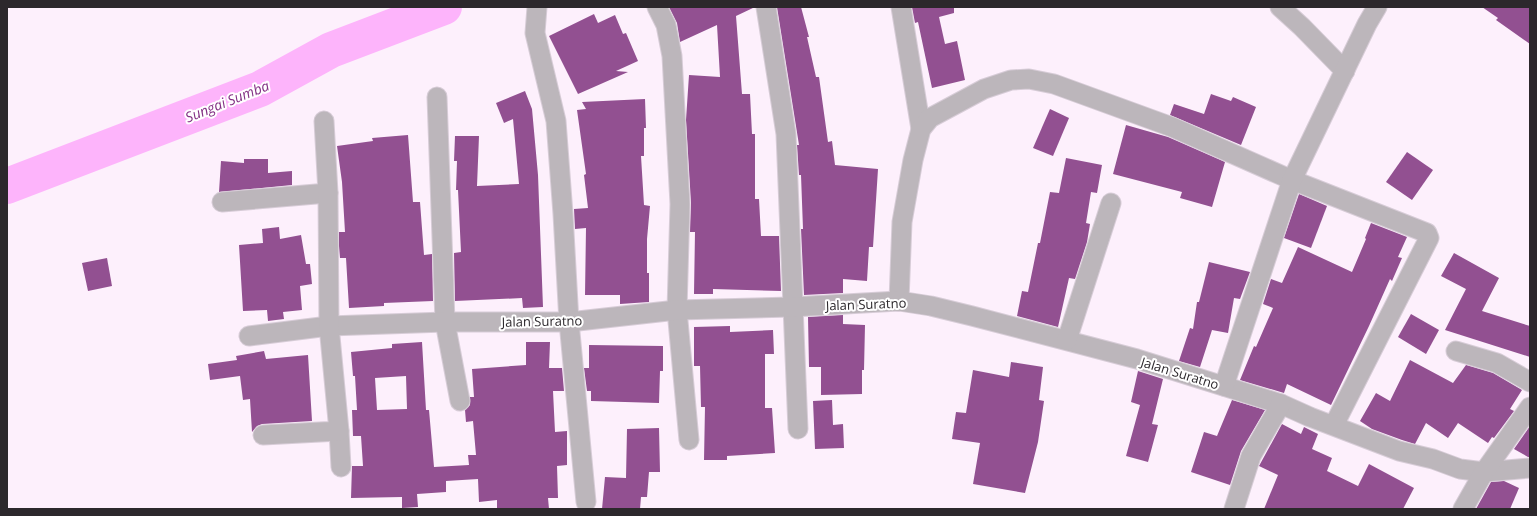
<svg xmlns="http://www.w3.org/2000/svg" width="1537" height="516" font-family="'Open Sans',sans-serif">
<rect width="100%" height="100%" fill="#fdf0fc"/>
<g fill="none" stroke-linecap="round" stroke-linejoin="round">
<path stroke="#fdb4fb" stroke-width="36" d="M 7,186 L 260,89 L 331,50 L 444,7"/>
</g>
<g fill="#925091" fill-rule="evenodd">
<path d="M 669,7 L 755,7 L 736,16 L 742,94 L 750,94 L 752,134 L 755,134 L 755,199 L 759,199 L 761,236 L 779,236 L 781,291 L 713,289 L 713,294 L 694,294 L 695,232 L 690,232 L 691,203 L 686,120 L 689,75 L 720,77 L 717,25 L 680,42 L 677,23 Z"/>
<path d="M 777,7 L 801,7 L 809,37 L 807,37 L 816,77 L 819,77 L 828,142 L 832,141 L 835,165 L 878,169 L 873,247 L 869,247 L 867,281 L 843,279 L 843,293 L 804,295 L 801,229 L 803,229 L 801,175 L 799,175 L 797,145 L 799,145 Z"/>
<path d="M 912,7 L 954,7 L 954,13 L 939,17 L 945,44 L 957,41 L 965,80 L 932,88 L 918,22 L 915,23 Z"/>
<path d="M 1482,7 L 1530,7 L 1530,44 L 1496,20 L 1498,18 Z"/>
<path d="M 594,14 L 598,23 L 615,15 L 623,34 L 626,33 L 638,61 L 616,71 L 628,72 L 578,94 L 549,36 Z"/>
<path d="M 525,91 L 532,109 L 538,175 L 543,307 L 523,308 L 522,298 L 455,301 L 454,253 L 461,252 L 458,190 L 456,190 L 457,161 L 454,161 L 455,136 L 479,136 L 477,186 L 519,184 L 513,119 L 504,123 L 496,103 Z"/>
<path d="M 1211,94 L 1231,101 L 1233,97 L 1256,107 L 1241,145 L 1170,115 L 1174,104 L 1204,114 Z"/>
<path d="M 645,99 L 646,128 L 644,128 L 644,156 L 641,156 L 644,205 L 650,206 L 647,239 L 647,273 L 649,273 L 649,302 L 620,304 L 620,295 L 585,295 L 586,228 L 575,229 L 574,209 L 588,208 L 584,175 L 586,174 L 577,110 L 586,109 L 582,102 Z"/>
<path d="M 1050,109 L 1069,118 L 1053,156 L 1033,148 Z"/>
<path d="M 1126,125 L 1168,137 L 1225,162 L 1212,207 L 1180,198 L 1182,192 L 1113,174 Z"/>
<path d="M 408,135 L 413,202 L 420,202 L 424,255 L 432,254 L 433,301 L 384,303 L 384,306 L 349,308 L 346,258 L 340,258 L 339,246 L 339,232 L 345,232 L 342,182 L 337,146 L 373,141 L 372,138 Z"/>
<path d="M 1407,152 L 1433,170 L 1412,200 L 1386,182 Z"/>
<path d="M 1066,158 L 1102,165 L 1097,193 L 1091,192 L 1086,223 L 1090,224 L 1087,242 L 1075,279 L 1069,278 L 1058,327 L 1017,316 L 1022,291 L 1028,292 L 1038,243 L 1040,243 L 1050,192 L 1059,193 Z"/>
<path d="M 244,159 L 268,159 L 268,173 L 292,171 L 292,185 L 219,192 L 221,161 L 244,163 Z"/>
<path d="M 1299,194 L 1327,206 L 1311,248 L 1284,238 Z"/>
<path d="M 1371,223 L 1407,237 L 1398,257 L 1402,258 L 1392,281 L 1390,279 L 1369,326 L 1331,405 L 1287,384 L 1284,393 L 1240,380 L 1254,346 L 1256,347 L 1273,308 L 1263,304 L 1271,279 L 1282,283 L 1298,247 L 1352,272 L 1366,239 L 1365,238 Z"/>
<path d="M 279,227 L 280,239 L 301,235 L 306,264 L 310,264 L 312,284 L 300,286 L 302,310 L 283,312 L 284,319 L 268,321 L 267,310 L 243,311 L 239,245 L 263,243 L 262,229 Z"/>
<path d="M 1454,253 L 1499,278 L 1482,311 L 1530,326 L 1530,357 L 1445,330 L 1466,289 L 1441,276 Z"/>
<path d="M 107,258 L 112,286 L 88,291 L 82,263 Z"/>
<path d="M 1209,262 L 1250,272 L 1240,299 L 1234,298 L 1228,333 L 1212,330 L 1200,367 L 1179,361 L 1190,328 L 1193,329 L 1197,302 L 1199,302 Z"/>
<path d="M 1411,314 L 1439,330 L 1426,354 L 1398,337 Z"/>
<path d="M 843,315 L 843,324 L 865,325 L 864,370 L 862,370 L 862,394 L 821,395 L 821,367 L 809,367 L 808,317 Z"/>
<path d="M 730,326 L 730,332 L 773,330 L 774,354 L 765,354 L 765,408 L 772,408 L 775,453 L 727,456 L 727,460 L 704,460 L 705,407 L 701,407 L 700,366 L 694,366 L 694,327 Z"/>
<path d="M 422,342 L 426,410 L 429,410 L 434,467 L 469,465 L 468,455 L 476,455 L 473,421 L 466,422 L 465,410 L 470,405 L 470,397 L 474,397 L 472,369 L 526,365 L 526,342 L 550,342 L 549,368 L 562,368 L 564,391 L 553,391 L 555,432 L 567,431 L 567,465 L 557,466 L 558,498 L 548,498 L 549,509 L 497,509 L 497,500 L 479,502 L 478,479 L 446,481 L 446,492 L 417,494 L 418,507 L 402,508 L 402,497 L 351,498 L 352,466 L 363,466 L 361,436 L 353,436 L 352,410 L 357,410 L 355,376 L 353,376 L 351,352 L 392,348 L 392,344 ZM 406,376 L 407,409 L 377,410 L 375,378 Z"/>
<path d="M 589,345 L 663,346 L 663,371 L 660,371 L 659,403 L 591,401 L 591,391 L 587,391 L 584,368 L 589,368 Z"/>
<path d="M 264,351 L 266,359 L 308,355 L 312,421 L 262,424 L 257,426 L 252,432 L 250,399 L 243,400 L 240,376 L 210,380 L 208,364 L 237,360 L 236,356 Z"/>
<path d="M 1410,360 L 1453,383 L 1466,365 L 1493,373 L 1522,390 L 1510,409 L 1514,411 L 1494,438 L 1492,437 L 1488,443 L 1458,423 L 1448,438 L 1426,423 L 1415,444 L 1402,440 L 1372,429 L 1360,421 L 1376,393 L 1390,401 Z"/>
<path d="M 1011,362 L 1043,367 L 1039,400 L 1044,401 L 1038,442 L 1025,493 L 973,484 L 980,443 L 952,439 L 956,412 L 966,413 L 973,370 L 1009,377 Z"/>
<path d="M 1138,371 L 1163,379 L 1152,424 L 1158,425 L 1148,462 L 1126,456 L 1140,405 L 1131,402 Z"/>
<path d="M 832,400 L 833,425 L 843,424 L 844,448 L 815,449 L 813,401 Z"/>
<path d="M 1232,400 L 1265,410 L 1241,451 L 1230,485 L 1191,472 L 1204,432 L 1217,436 Z"/>
<path d="M 1282,424 L 1301,434 L 1304,427 L 1318,434 L 1312,449 L 1332,458 L 1327,471 L 1358,486 L 1369,464 L 1414,488 L 1403,509 L 1264,509 L 1278,475 L 1259,466 Z"/>
<path d="M 1530,426 L 1530,457 L 1528,457 L 1514,449 Z"/>
<path d="M 659,428 L 660,472 L 649,472 L 647,497 L 641,497 L 640,509 L 602,509 L 605,477 L 626,478 L 627,429 Z"/>
<path d="M 1504,481 L 1519,488 L 1510,509 L 1476,509 L 1491,482 Z"/>
</g>
<g fill="none" stroke-linecap="round" stroke-linejoin="round">
<g stroke="#d7ccd7" stroke-width="21">
<g id="street">
<path d="M 537,7 L 535,33 L 556,121 L 563,214 L 569,322 L 586,502"/>
<path d="M 657,7 L 666,25 L 672,56 L 680,204 L 677,310 L 689,440"/>
<path d="M 766,7 L 786,134 L 798,429"/>
<path d="M 901,7 L 921,129"/>
<path d="M 1280,7 L 1302,27 L 1345,71"/>
<path d="M 437,97 L 445,322 L 460,401"/>
<path d="M 222,202 L 328,193"/>
<path d="M 899,301 L 902,222 L 913,160 L 921,129 L 930,118 L 984,89 L 1011,80 L 1029,79 L 1054,84 L 1172,127 L 1292,180 L 1427,233 L 1429,238 L 1334,425"/>
<path d="M 249,336 L 329,326 L 445,322 L 569,322 L 677,310 L 792,307 L 899,301 L 931,306 L 972,316 L 1137,359 L 1281,404 L 1310,417 L 1399,451 L 1433,459 L 1460,469 L 1484,472 L 1530,468"/>
<path d="M 1067,340 L 1111,203"/>
<path d="M 1456,351 L 1497,363 L 1530,382"/>
<path d="M 1224,386 L 1292,180 L 1367,24 L 1377,7"/>
<path d="M 339,431 L 341,467"/>
<path d="M 263,435 L 339,431 L 329,326 L 328,193 L 324,121"/>
<path d="M 1234,509 L 1251,456 L 1281,404"/>
<path d="M 1463,509 L 1484,472 L 1530,407"/>
</g>
</g>
<use href="#street" stroke="#bcb6bb" stroke-width="19"/>
</g>
<g text-anchor="middle" dominant-baseline="central" stroke-width="4" stroke-linejoin="round" paint-order="stroke">
<g font-size="13" fill="#2c282c" stroke="#fff">
<text transform="translate(866 304) rotate(-2)">Jalan Suratno</text>
<text transform="translate(542 321) rotate(-1)">Jalan Suratno</text>
<text transform="translate(1180 373) rotate(17)">Jalan Suratno</text>
</g>
<g font-size="14" font-style="italic" fill="#822f83" stroke="#fff">
<text transform="translate(227 101) rotate(-22)">Sungai Sumba</text>
</g>
</g>
<rect width="1537" height="516" fill="none" stroke="#2c282c" stroke-width="16"/>
</svg>
